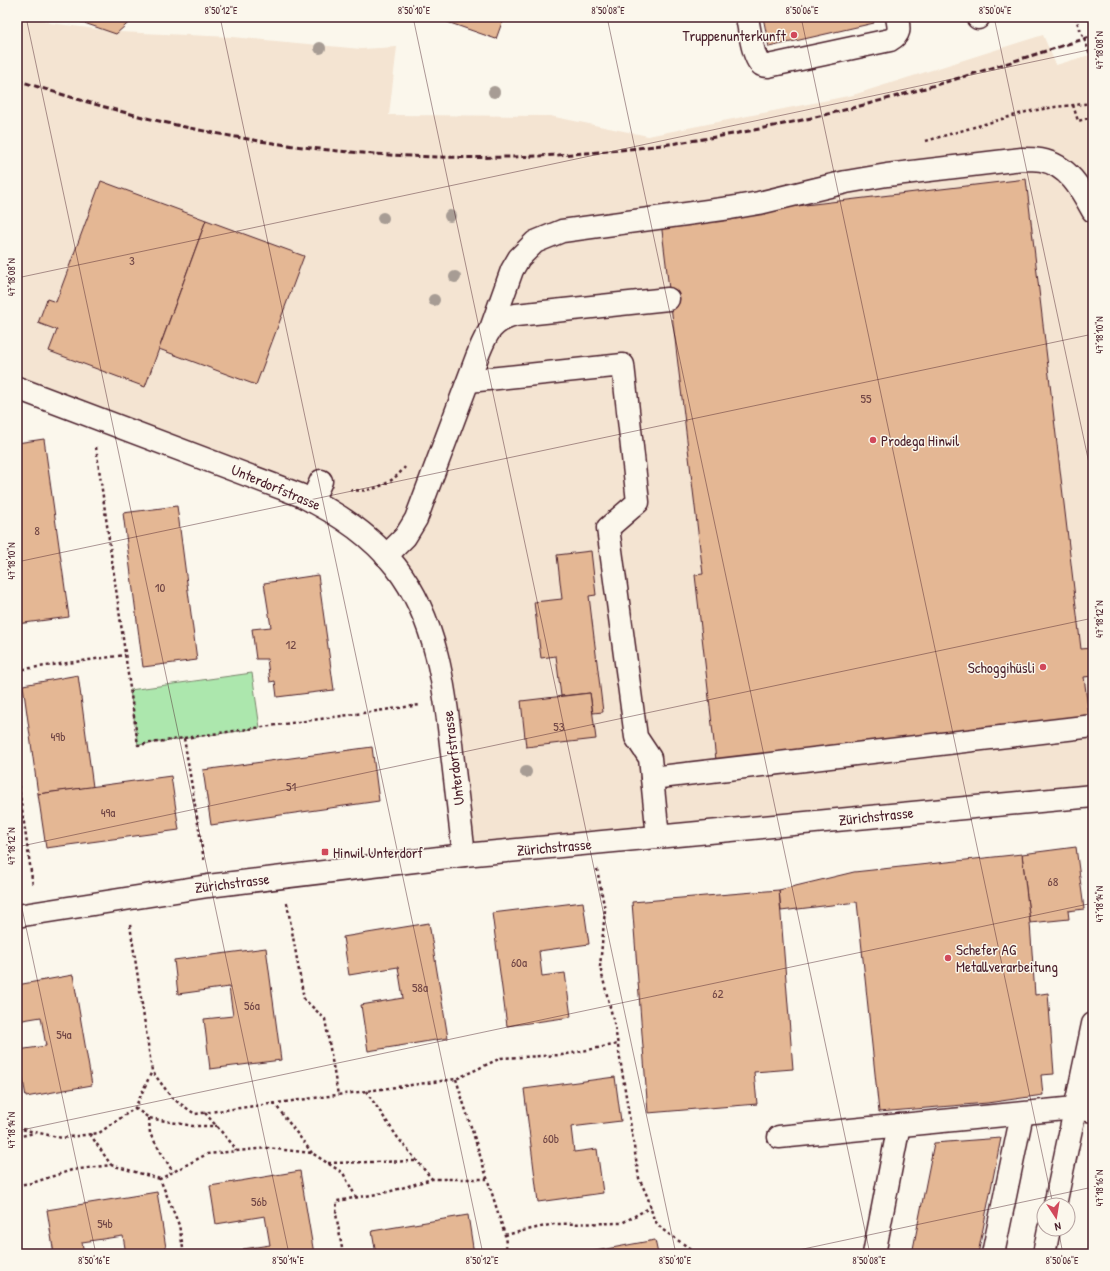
<svg xmlns="http://www.w3.org/2000/svg" width="1110" height="1271" font-family="'Patrick Hand',sans-serif">
<rect width="100%" height="100%" fill="#fbf7ec"/>
<filter id="ink" filterUnits="userSpaceOnUse"><feTurbulence type="fractalNoise" baseFrequency=".025" numOctaves="2"/><feDisplacementMap in="SourceGraphic" scale="8" xChannelSelector="R" yChannelSelector="G"/><feConvolveMatrix kernelMatrix="1 2 1 2 8 2 1 2 1" color-interpolation-filters="sRGB"/></filter>
<g filter="url(#ink)">
<path fill="#f4e4d2" d="M 17,17 L 36,17 L 50,23 L 119,32 L 232,37 L 361,49 L 397,47 L 389,115 L 550,116 L 648,136 L 853,95 L 1043,35 L 1056,65 L 1093,54 L 1093,796 L 464,855 L 427,625 L 354,527 L 17,388 Z"/>
<path fill="#ace7ad" stroke="#7b836c" d="M 252,673 L 260,728 L 138,745 L 130,690 Z"/>
<g fill="#e4b794" stroke="#4a1f2b">
<path d="M 67,17 L 135,17 L 116,34 Z"/>
<path d="M 433,17 L 504,17 L 496,39 Z"/>
<path d="M 763,17 L 872,17 L 874,23 L 769,47 Z"/>
<path d="M 1026,179 L 1081,649 L 1093,648 L 1093,676 L 1084,677 L 1089,716 L 716,760 L 695,575 L 703,574 L 661,222 Z"/>
<path d="M 101,181 L 206,220 L 145,387 L 49,351 L 57,330 L 38,323 L 47,299 L 56,302 Z"/>
<path d="M 206,220 L 304,256 L 256,385 L 159,349 Z"/>
<path d="M 44,439 L 69,617 L 17,624 L 17,443 Z"/>
<path d="M 177,506 L 197,660 L 143,667 L 123,513 Z"/>
<path d="M 591,551 L 596,595 L 589,596 L 603,712 L 593,713 L 590,693 L 561,696 L 556,656 L 541,658 L 534,602 L 562,599 L 557,555 Z"/>
<path d="M 318,575 L 334,690 L 277,697 L 275,681 L 270,682 L 267,659 L 256,659 L 252,629 L 271,627 L 264,583 Z"/>
<path d="M 78,675 L 93,787 L 38,794 L 23,685 Z"/>
<path d="M 590,693 L 596,739 L 526,747 L 521,701 Z"/>
<path d="M 372,747 L 379,801 L 211,825 L 203,770 Z"/>
<path d="M 171,776 L 179,830 L 46,848 L 38,794 Z"/>
<path d="M 1076,847 L 1084,909 L 1068,911 L 1069,919 L 1030,923 L 1022,854 Z"/>
<path d="M 1022,854 L 1030,923 L 1035,995 L 1048,993 L 1054,1074 L 1041,1075 L 1043,1095 L 987,1103 L 879,1112 L 857,902 L 781,911 L 779,890 L 854,872 Z"/>
<path d="M 779,890 L 793,1069 L 754,1072 L 757,1104 L 648,1113 L 632,902 Z"/>
<path d="M 583,902 L 589,944 L 539,951 L 542,976 L 565,973 L 571,1017 L 507,1026 L 492,913 Z"/>
<path d="M 429,923 L 448,1038 L 368,1051 L 361,1005 L 403,998 L 398,967 L 349,975 L 343,937 Z"/>
<path d="M 266,948 L 281,1060 L 210,1069 L 204,1019 L 233,1016 L 229,987 L 178,994 L 174,960 Z"/>
<path d="M 73,975 L 92,1085 L 26,1097 L 18,1050 L 46,1046 L 41,1017 L 17,1021 L 17,985 Z"/>
<path d="M 615,1077 L 621,1121 L 571,1127 L 574,1152 L 597,1149 L 603,1193 L 538,1202 L 524,1089 Z"/>
<path d="M 1001,1138 L 978,1254 L 912,1254 L 934,1143 Z"/>
<path d="M 300,1171 L 314,1254 L 244,1254 L 243,1249 L 270,1245 L 265,1216 L 216,1224 L 210,1186 Z"/>
<path d="M 157,1192 L 167,1254 L 126,1254 L 123,1236 L 82,1242 L 84,1254 L 54,1254 L 47,1210 Z"/>
<path d="M 468,1215 L 474,1254 L 376,1254 L 372,1231 Z"/>
<path d="M 655,1240 L 658,1254 L 579,1254 Z"/>
</g>
<g fill="none" stroke-linecap="round" stroke-linejoin="round">
<g stroke="#4a1f2b" stroke-width="25">
<g id="minor">
<path d="M 747,17 C 749,27 753,60 762,65 C 764,66 766,66 768,66 L 890,40 C 901,34 899,28 897,17"/>
<path d="M 978,17 L 978,18"/>
<path d="M 492,326 L 512,270 L 519,258 L 535,242 L 562,231 L 730,208 L 759,203 L 846,182 L 887,175 L 1022,159 C 1029,159 1035,159 1041,160 C 1068,165 1081,189 1093,211"/>
<path d="M 469,381 L 623,365 L 638,502 L 608,528 L 636,737 L 650,758 L 658,837"/>
<path d="M 17,388 L 300,495 C 336,512 371,535 396,567 C 437,620 445,688 452,753 C 456,787 460,821 464,855"/>
<path d="M 312,501 L 321,481"/>
<path d="M 386,556 L 405,537 L 416,519 L 477,357 C 486,335 490,321 516,315 L 668,299"/>
<path d="M 652,778 L 1093,726"/>
<path d="M 17,916 L 208,886 L 464,855 L 1093,796"/>
<path d="M 779,1137 L 1075,1108 L 1093,1111"/>
<path d="M 1055,1205 L 1093,1024"/>
<path d="M 874,1254 L 899,1125"/>
<path d="M 993,1254 L 1022,1114"/>
<path d="M 1044,1254 L 1049,1229"/>
</g>
</g>
<g stroke="#4a1f2b" stroke-width="2.5" stroke-dasharray="3 3" stroke-linecap="butt">
<path d="M 1075,17 L 1093,61"/>
<path d="M 1073,105 L 1078,121 L 1093,117"/>
<path d="M 926,141 L 1026,112 L 1055,107 L 1093,103"/>
<path d="M 96,447 L 138,745 L 184,738 L 204,860"/>
<path d="M 350,490 C 371,493 392,484 405,467"/>
<path d="M 17,670 L 125,655"/>
<path d="M 184,738 L 420,705"/>
<path d="M 17,774 L 33,886"/>
<path d="M 597,869 L 605,910 L 600,967 L 615,1027 L 639,1178 L 648,1198 L 654,1220 L 663,1230 L 698,1254"/>
<path d="M 287,903 L 304,999 L 325,1019 L 338,1095"/>
<path d="M 130,925 L 152,1071 L 172,1098 L 195,1114 L 456,1079 L 501,1058 L 562,1055 L 618,1044"/>
<path d="M 456,1079 L 505,1235 L 507,1254"/>
<path d="M 366,1091 L 398,1138 L 432,1179"/>
<path d="M 274,1103 L 312,1153"/>
<path d="M 135,1108 L 149,1118 L 193,1126 L 217,1126"/>
<path d="M 205,1113 L 233,1145 L 236,1151"/>
<path d="M 149,1118 L 150,1134 L 173,1172"/>
<path d="M 17,1128 L 62,1138 L 99,1133 L 135,1108 L 152,1071"/>
<path d="M 90,1134 L 111,1165"/>
<path d="M 17,1137 L 34,1133"/>
<path d="M 328,1163 L 417,1161"/>
<path d="M 17,1185 L 32,1183 L 72,1170 L 111,1165 L 160,1179"/>
<path d="M 505,1235 L 554,1224 L 622,1223 L 651,1207"/>
<path d="M 184,1254 L 179,1225 L 160,1179 L 207,1154 L 267,1148 L 312,1153 L 343,1173 L 356,1197"/>
<path d="M 343,1254 L 336,1214 L 337,1201 L 388,1192 L 432,1179 L 487,1179"/>
</g>
<use href="#minor" stroke="#fbf7ec" stroke-width="22"/>
<path stroke="#4a1f2b" stroke-width="3" stroke-dasharray="6 3" stroke-linecap="butt" d="M 17,80 C 89,104 162,124 236,137 C 412,168 594,163 769,127 C 879,105 986,70 1093,36"/>
</g>
<g fill="#a79c94">
<circle cx="320" cy="48" r="6"/>
<circle cx="494" cy="92" r="6"/>
<circle cx="450" cy="216" r="6"/>
<circle cx="383" cy="218" r="6"/>
<circle cx="455" cy="277" r="6"/>
<circle cx="434" cy="300" r="6"/>
<circle cx="526" cy="772" r="6"/>
</g>
</g>
<path fill="none" stroke="#4a1f2b" stroke-width="1" stroke-opacity="0.45" d="M 26,17 L 289,1254M 220,17 L 483,1254M 413,17 L 676,1254M 607,17 L 870,1254M 801,17 L 1053,1205M 994,17 L 1093,482M 17,278 L 1093,49M 17,562 L 1093,334M 17,847 L 1093,618M 17,885 L 96,1254M 17,1131 L 1093,903M 1058,1229 L 1063,1254M 780,1254 L 1093,1187"/>
<g fill="#d1495b" stroke="#fbf7ec" stroke-width="1.5">
<circle cx="794" cy="35" r="4"/>
<circle cx="873" cy="440" r="4"/>
<circle cx="1043" cy="667" r="4"/>
<rect x="321" y="848" width="8" height="8" rx="2"/>
<circle cx="948" cy="958" r="4"/>
</g>
<g text-anchor="middle" dominant-baseline="central" stroke-width="3" stroke-linejoin="round" paint-order="stroke">
<g font-size="13" fill="#704545">
<text x="132" y="260">3</text>
<text x="866" y="398">55</text>
<text x="37" y="530">8</text>
<text x="160" y="587">10</text>
<text x="291" y="644">12</text>
<text x="559" y="726">53</text>
<text x="58" y="736">49b</text>
<text x="291" y="786">51</text>
<text x="108" y="812">49a</text>
<text x="1053" y="881">68</text>
<text x="519" y="962">60a</text>
<text x="420" y="987">58a</text>
<text x="718" y="993">62</text>
<text x="252" y="1005">56a</text>
<text x="64" y="1034">54a</text>
<text x="551" y="1138">60b</text>
<text x="259" y="1201">56b</text>
<text x="105" y="1223">54b</text>
</g>
<g font-size="15" fill="#4a1f2b" stroke="#fbf7ec" text-anchor="start">
<text x="786" y="35" text-anchor="end">Truppenunterkunft</text>
<text x="881" y="440">Prodega Hinwil</text>
<text x="1035" y="667" text-anchor="end">Schoggihüsli</text>
<text x="333" y="852">Hinwil Unterdorf</text>
<text x="956" y="949">Schefer AG<tspan x="956" dy="17">Metallverarbeitung</tspan></text>
</g>
<g font-size="15" fill="#4a1f2b" stroke="#fbf7ec">
<text transform="translate(276 487) rotate(23)">Unterdorfstrasse</text>
<text transform="translate(453 758) rotate(-97)">Unterdorfstrasse</text>
<text transform="translate(876 816) rotate(-6)">Zürichstrasse</text>
<text transform="translate(554 847) rotate(-5)">Zürichstrasse</text>
<text transform="translate(232 883) rotate(-7)">Zürichstrasse</text>
</g>
</g>
<rect width="1110" height="1271" fill="none" stroke="#fbf7ec" stroke-width="44"/>
<g transform="translate(1056 1217) rotate(168)"><circle r="19" fill="#fbf7ec" stroke="#b4a19f"/>
<path d="M0-3L7 15L0 10L-7 15Z" fill="#d1495b"/>
<text y="-6" font-size="11" font-weight="bold" text-anchor="middle" fill="#4a1f2b">N</text>
</g>
<rect x="22" y="22" width="1066" height="1227" fill="none" stroke="#4a1f2b" stroke-width="1.5"/>
<g font-size="10" text-anchor="middle" fill="#4a1f2b">
<text x="221" y="14">8°50'12"E</text>
<text x="414" y="14">8°50'10"E</text>
<text x="608" y="14">8°50'08"E</text>
<text x="802" y="14">8°50'06"E</text>
<text x="995" y="14">8°50'04"E</text>
<text transform="translate(1099 50) rotate(-90)" y="4">47°18'08"N</text>
<text transform="translate(11 277) rotate(-90)" y="4">47°18'08"N</text>
<text transform="translate(1099 335) rotate(-90)" y="4">47°18'10"N</text>
<text transform="translate(11 561) rotate(-90)" y="4">47°18'10"N</text>
<text transform="translate(1099 619) rotate(-90)" y="4">47°18'12"N</text>
<text transform="translate(11 846) rotate(-90)" y="4">47°18'12"N</text>
<text transform="translate(1099 904) rotate(-90)" y="4">47°18'14"N</text>
<text transform="translate(11 1130) rotate(-90)" y="4">47°18'14"N</text>
<text transform="translate(1099 1188) rotate(-90)" y="4">47°18'16"N</text>
<text x="94" y="1264">8°50'16"E</text>
<text x="288" y="1264">8°50'14"E</text>
<text x="482" y="1264">8°50'12"E</text>
<text x="675" y="1264">8°50'10"E</text>
<text x="869" y="1264">8°50'08"E</text>
<text x="1062" y="1264">8°50'06"E</text>
</g>
</svg>
